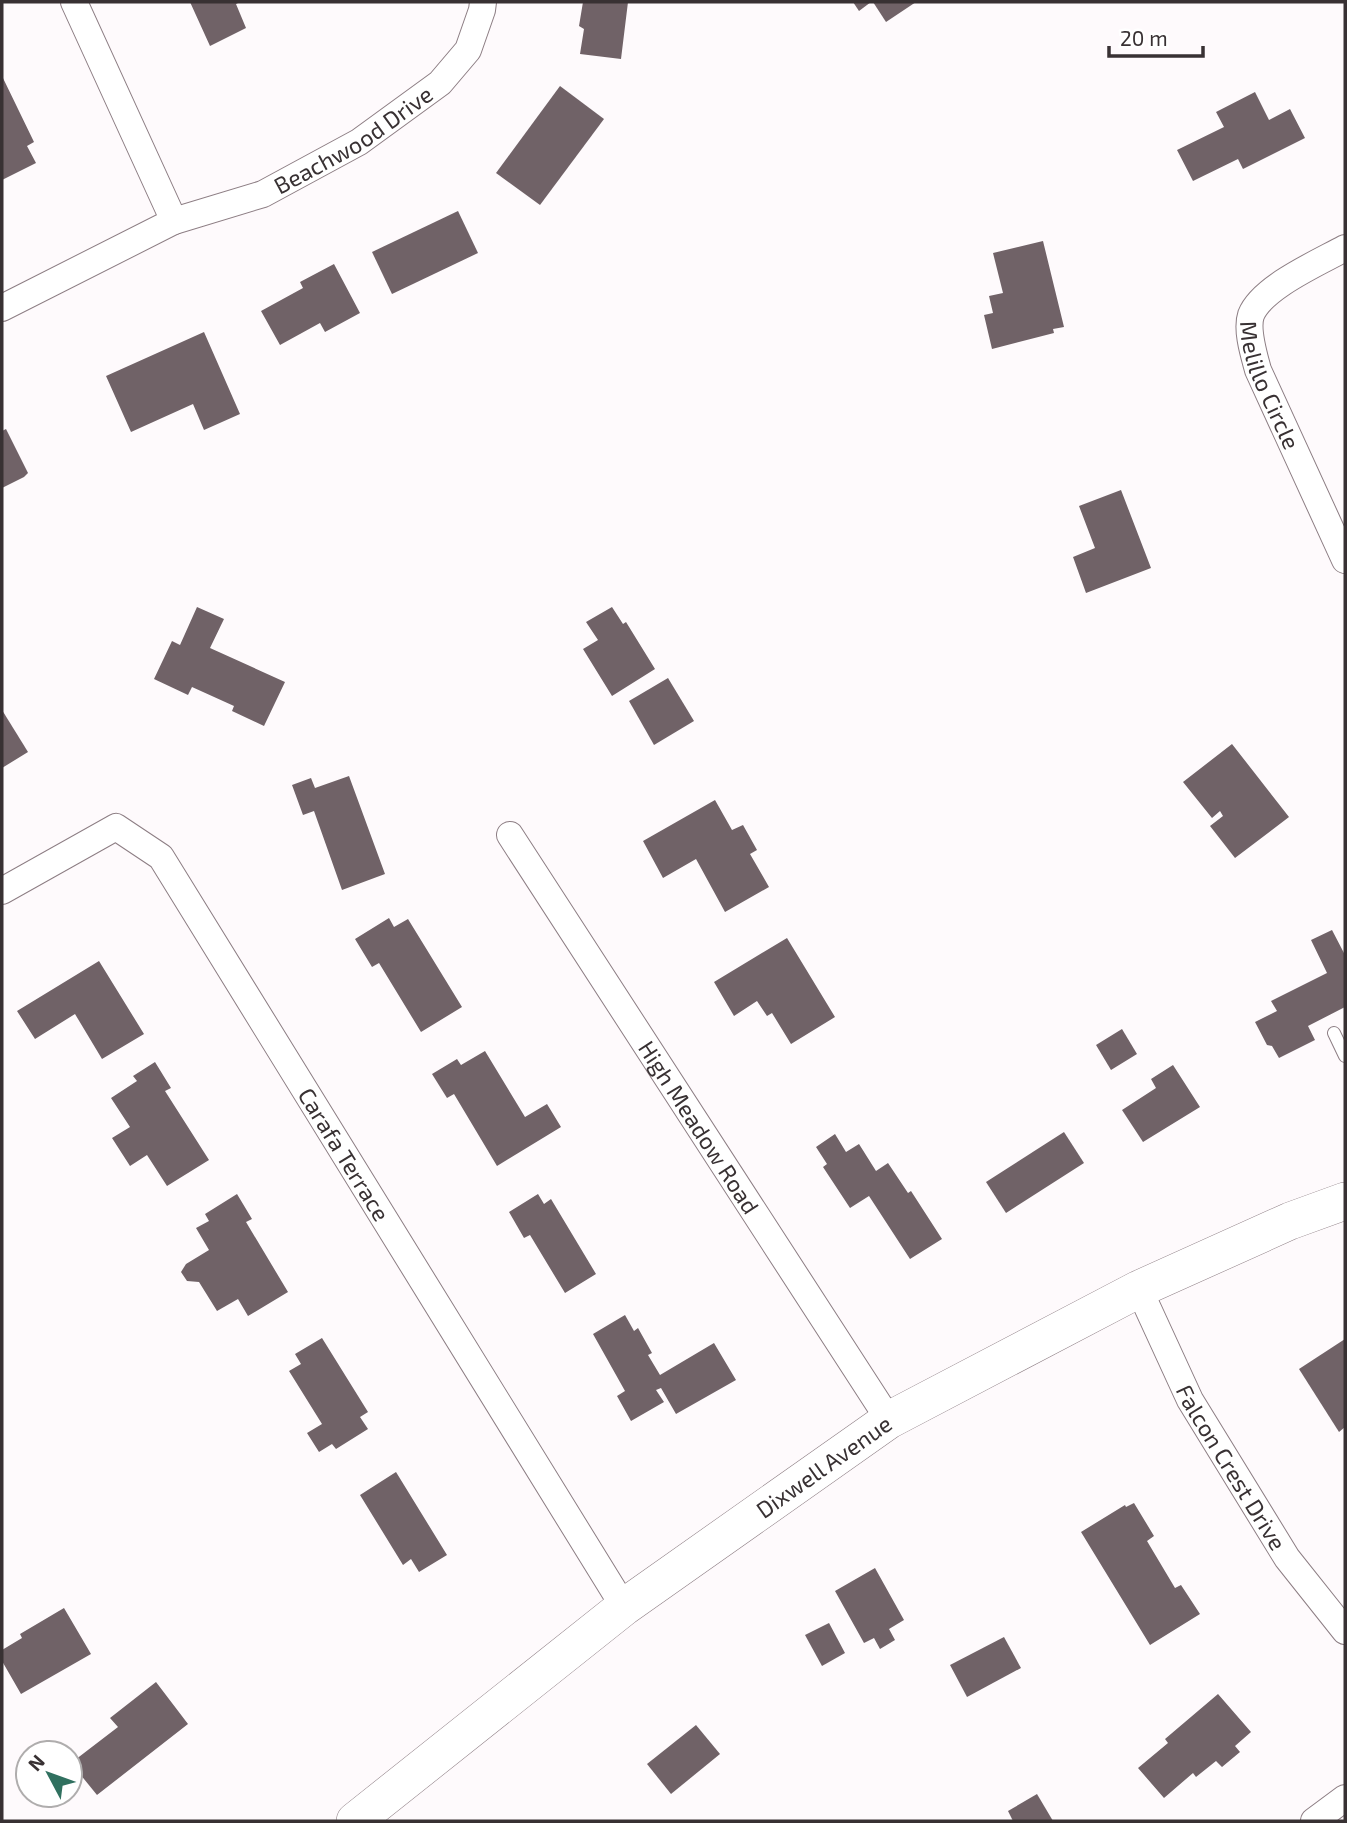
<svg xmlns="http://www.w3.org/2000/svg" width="1347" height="1823" font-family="'Exo 2',sans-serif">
<rect width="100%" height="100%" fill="#fefafc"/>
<g fill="#706267">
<path d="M 190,2 L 240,2 L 236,4 L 246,28 L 210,46 Z"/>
<path d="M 583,2 L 628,2 L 621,59 L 580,54 L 584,29 L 579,26 Z"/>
<path d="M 853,2 L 871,2 L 859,11 Z"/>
<path d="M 873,2 L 916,2 L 886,22 Z"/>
<path d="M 2,76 L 34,142 L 27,146 L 36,163 L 2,180 Z"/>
<path d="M 560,86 L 604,119 L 540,205 L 496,173 Z"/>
<path d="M 1255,92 L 1269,120 L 1290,109 L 1305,138 L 1243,169 L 1238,159 L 1193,181 L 1177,150 L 1224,127 L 1216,112 Z"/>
<path d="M 458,211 L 478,253 L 392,294 L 372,252 Z"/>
<path d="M 1043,241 L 1064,327 L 1053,329 L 1054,333 L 992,349 L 984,315 L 993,313 L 989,296 L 1003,293 L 993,253 Z"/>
<path d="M 334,264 L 360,313 L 325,332 L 320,323 L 280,345 L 261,311 L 303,288 L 300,282 Z"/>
<path d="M 204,332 L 240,414 L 204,430 L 193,404 L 131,432 L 106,376 Z"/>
<path d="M 6,429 L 28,473 L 24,477 L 2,488 L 2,431 Z"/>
<path d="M 1121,490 L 1151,568 L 1086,593 L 1073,557 L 1095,548 L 1079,506 Z"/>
<path d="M 197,607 L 224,619 L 210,648 L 285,682 L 264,726 L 232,711 L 234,706 L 192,687 L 188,695 L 154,679 L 172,641 L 180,645 Z"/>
<path d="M 612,607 L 623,624 L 626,622 L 655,669 L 612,696 L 583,649 L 598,640 L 586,622 Z"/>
<path d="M 668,678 L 694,721 L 654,745 L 629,701 Z"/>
<path d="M 2,710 L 28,752 L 2,768 Z"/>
<path d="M 1232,744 L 1289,817 L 1235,858 L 1210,826 L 1223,816 L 1220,811 L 1212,818 L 1183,782 Z"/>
<path d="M 349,776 L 385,874 L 342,890 L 314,811 L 303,815 L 292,785 L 311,778 L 315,788 Z"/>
<path d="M 715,800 L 732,830 L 743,825 L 757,850 L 750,854 L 769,887 L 725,912 L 696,859 L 663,878 L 643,841 Z"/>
<path d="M 389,918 L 394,927 L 408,919 L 462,1007 L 421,1032 L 379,963 L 372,967 L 355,939 Z"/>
<path d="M 1332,930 L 1345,955 L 1345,1007 L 1308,1026 L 1315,1040 L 1279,1058 L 1272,1046 L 1267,1045 L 1255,1022 L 1277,1011 L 1271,1001 L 1327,973 L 1311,940 Z"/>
<path d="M 787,938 L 835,1017 L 791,1044 L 772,1013 L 767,1016 L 757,1001 L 734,1016 L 714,982 Z"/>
<path d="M 99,961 L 144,1034 L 102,1059 L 75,1014 L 35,1039 L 17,1011 Z"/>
<path d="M 1122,1029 L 1137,1054 L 1111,1070 L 1096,1045 Z"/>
<path d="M 485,1051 L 525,1117 L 547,1104 L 561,1127 L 497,1166 L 454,1094 L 447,1098 L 432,1074 L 457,1059 L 461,1065 Z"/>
<path d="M 155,1062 L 171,1088 L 165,1091 L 209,1160 L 167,1186 L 147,1155 L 130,1166 L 112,1138 L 130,1127 L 111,1098 L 137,1081 L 133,1076 Z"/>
<path d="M 1173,1065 L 1200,1107 L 1143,1142 L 1122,1110 L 1156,1088 L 1151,1079 Z"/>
<path d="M 1064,1132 L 1084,1163 L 1006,1213 L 986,1182 Z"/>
<path d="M 835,1134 L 846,1152 L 859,1144 L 876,1171 L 888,1163 L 908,1193 L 911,1191 L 942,1239 L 910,1259 L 869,1196 L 850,1208 L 823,1167 L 827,1164 L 816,1147 Z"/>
<path d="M 237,1194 L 252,1219 L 246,1222 L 288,1292 L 248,1316 L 238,1299 L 217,1311 L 199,1282 L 187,1281 L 181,1272 L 186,1264 L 209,1250 L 196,1228 L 209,1221 L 205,1214 Z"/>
<path d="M 538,1194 L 544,1204 L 551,1199 L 596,1274 L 565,1293 L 530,1235 L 524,1238 L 509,1212 Z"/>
<path d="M 625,1315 L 634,1331 L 638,1328 L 652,1353 L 648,1355 L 660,1375 L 714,1343 L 736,1380 L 676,1414 L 661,1388 L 656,1390 L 664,1402 L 631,1421 L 617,1396 L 625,1391 L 593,1334 Z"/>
<path d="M 322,1338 L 368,1412 L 360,1417 L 368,1429 L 336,1449 L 332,1444 L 319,1452 L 307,1433 L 322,1424 L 289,1371 L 301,1364 L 295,1354 Z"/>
<path d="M 1345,1339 L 1345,1427 L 1339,1432 L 1299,1369 Z"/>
<path d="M 396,1472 L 447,1555 L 419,1572 L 411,1559 L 403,1565 L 360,1495 Z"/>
<path d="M 1134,1503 L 1154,1536 L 1147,1541 L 1175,1588 L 1181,1585 L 1200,1614 L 1150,1645 L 1081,1532 L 1125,1505 L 1126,1507 Z"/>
<path d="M 875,1568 L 904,1620 L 889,1629 L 895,1640 L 880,1649 L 874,1638 L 864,1643 L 835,1591 Z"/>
<path d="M 64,1608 L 91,1654 L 21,1694 L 2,1661 L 2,1650 L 22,1638 L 20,1634 Z"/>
<path d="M 829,1623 L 845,1653 L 822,1666 L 805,1635 Z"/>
<path d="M 1004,1637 L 1021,1668 L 967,1697 L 950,1665 Z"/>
<path d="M 156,1682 L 188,1724 L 97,1795 L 71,1763 L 118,1727 L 110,1718 Z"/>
<path d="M 1218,1694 L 1251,1732 L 1235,1746 L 1240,1752 L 1222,1767 L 1216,1761 L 1196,1777 L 1193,1773 L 1164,1798 L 1138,1768 L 1168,1743 L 1165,1739 Z"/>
<path d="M 696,1725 L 720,1754 L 671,1794 L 647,1764 Z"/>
<path d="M 1037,1794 L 1053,1821 L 1013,1821 L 1008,1811 Z"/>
</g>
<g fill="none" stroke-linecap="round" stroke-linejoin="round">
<g stroke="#8d7e84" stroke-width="14">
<path id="lane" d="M 1334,1033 L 1345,1056"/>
</g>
<g stroke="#8d7e84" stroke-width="28">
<g id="street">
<path id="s1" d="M 74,2 L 174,221 L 263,194 L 359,142 L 440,83 L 468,50 L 482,10 L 483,2"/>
<path id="s2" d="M 1345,248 C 1320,262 1262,287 1251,315 C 1246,330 1254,355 1258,370 L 1345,560"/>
<path d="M 2,308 L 174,221"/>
<path id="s3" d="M 510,835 L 889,1420"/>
<path id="s4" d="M 2,891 L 116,827 L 161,857 L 624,1607"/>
<path id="s5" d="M 1139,1289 L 1190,1400 L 1287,1558 L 1345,1631"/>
<path d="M 1314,1821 L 1345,1798"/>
</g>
</g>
<g stroke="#8d7e84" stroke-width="38">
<g id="secondary">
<path id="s6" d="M 355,1821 L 624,1607 L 889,1420 L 1139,1289 L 1290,1221 L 1345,1201"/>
</g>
</g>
<use href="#lane" stroke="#fff" stroke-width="12"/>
<use href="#street" stroke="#fff" stroke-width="26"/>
<use href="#secondary" stroke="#fff" stroke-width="37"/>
</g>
<g text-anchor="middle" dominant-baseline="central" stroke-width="7" stroke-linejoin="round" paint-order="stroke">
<g font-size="23" fill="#383133" stroke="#fff">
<text stroke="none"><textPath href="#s1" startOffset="439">Beachwood Drive</textPath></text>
<text stroke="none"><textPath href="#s2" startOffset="191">Melillo Circle</textPath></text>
<text stroke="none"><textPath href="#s3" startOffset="348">High Meadow Road</textPath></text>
<text stroke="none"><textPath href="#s4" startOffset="534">Carafa Terrace</textPath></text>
<text stroke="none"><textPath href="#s5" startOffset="201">Falcon Crest Drive</textPath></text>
<text stroke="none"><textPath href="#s6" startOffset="588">Dixwell Avenue</textPath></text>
</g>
</g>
<rect width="1347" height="1823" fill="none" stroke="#383133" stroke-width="7"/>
<g transform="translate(49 1774) rotate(311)"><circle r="33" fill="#ffffff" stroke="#afadad" stroke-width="2"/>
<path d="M0-5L12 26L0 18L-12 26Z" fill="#30705f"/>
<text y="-10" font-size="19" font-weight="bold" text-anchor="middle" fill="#383133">N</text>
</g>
<path d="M1109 46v10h94v-10" fill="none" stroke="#383133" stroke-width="3.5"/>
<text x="1120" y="46" font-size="21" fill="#383133" stroke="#ffffff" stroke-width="5" paint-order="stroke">20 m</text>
</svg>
